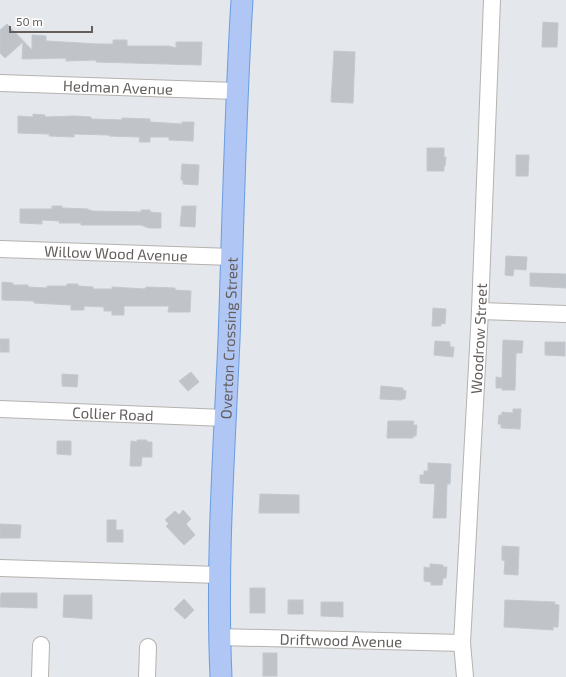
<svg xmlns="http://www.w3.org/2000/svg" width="566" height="677" font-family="'Exo 2',sans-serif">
<rect width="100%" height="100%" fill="#e4e7ec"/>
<g fill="#c0c4c8" stroke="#c3c9d0">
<path d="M 543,22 L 558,23 L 557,47 L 542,47 Z"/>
<path d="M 7,24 L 32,50 L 32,35 L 46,36 L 46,41 L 98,44 L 113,44 L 113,40 L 127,40 L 127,46 L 169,46 L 176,48 L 176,42 L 202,42 L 201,65 L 96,62 L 96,60 L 66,61 L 66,58 L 22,59 L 23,42 L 5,58 L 0,53 L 0,30 Z"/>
<path d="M 334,51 L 355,52 L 353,103 L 331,102 Z"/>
<path d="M 33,114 L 45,115 L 45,117 L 75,116 L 91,117 L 91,119 L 122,120 L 122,118 L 150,119 L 150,122 L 182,124 L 182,122 L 194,122 L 193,141 L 169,140 L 169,137 L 150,137 L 150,142 L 139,142 L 140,137 L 109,136 L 109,135 L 74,134 L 74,137 L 49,136 L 50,134 L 18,133 L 18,116 L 33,117 Z"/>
<path d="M 427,148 L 444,148 L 444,157 L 446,157 L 445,166 L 444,166 L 444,171 L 427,171 Z"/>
<path d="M 516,155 L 529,155 L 528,176 L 516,176 Z"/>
<path d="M 182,164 L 199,165 L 198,185 L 183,184 L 183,180 L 181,180 Z"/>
<path d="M 52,206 L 62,206 L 62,208 L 88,209 L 88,210 L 91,210 L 91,211 L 141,212 L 141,210 L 150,210 L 150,212 L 161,213 L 161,228 L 149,228 L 141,225 L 81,225 L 81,223 L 59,223 L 60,221 L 42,220 L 42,224 L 20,223 L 20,209 L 52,209 Z"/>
<path d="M 182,206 L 196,206 L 195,227 L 180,226 Z"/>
<path d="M 506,256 L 527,257 L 526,270 L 514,269 L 513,276 L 505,275 Z"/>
<path d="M 530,273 L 566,274 L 566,288 L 530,286 Z"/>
<path d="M 2,282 L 13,283 L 13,285 L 28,285 L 28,287 L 47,288 L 47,286 L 67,286 L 67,284 L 78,284 L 78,286 L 93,287 L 93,289 L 112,289 L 112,287 L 145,289 L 145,288 L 147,287 L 175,288 L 175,290 L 191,291 L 190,312 L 168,312 L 169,306 L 124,306 L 124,315 L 112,315 L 112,311 L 104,311 L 104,307 L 84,306 L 84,310 L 71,310 L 71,305 L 34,303 L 34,301 L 2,300 Z"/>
<path d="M 433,308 L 446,309 L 445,324 L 441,323 L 441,326 L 432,326 Z"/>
<rect x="0" y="339" width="9" height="13"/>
<path d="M 503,340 L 523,341 L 522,353 L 516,353 L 515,390 L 502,390 L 502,388 L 496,388 L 496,377 L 502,378 Z"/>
<path d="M 435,341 L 450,342 L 450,347 L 454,347 L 453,357 L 434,355 Z"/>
<path d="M 545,342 L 565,342 L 565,356 L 545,355 Z"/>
<path d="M 191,372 L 199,382 L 188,391 L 179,381 Z"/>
<path d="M 62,374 L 78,375 L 77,387 L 62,386 Z"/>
<path d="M 381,386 L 403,388 L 403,390 L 406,391 L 405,399 L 402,399 L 402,400 L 380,399 Z"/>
<path d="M 513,409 L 521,409 L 520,429 L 501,428 L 501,424 L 498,424 L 499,415 L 502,415 L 502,412 L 513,413 Z"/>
<path d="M 388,421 L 414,421 L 413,425 L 417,425 L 416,436 L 413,436 L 413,438 L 387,438 Z"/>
<path d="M 137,440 L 147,440 L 147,442 L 152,442 L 152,457 L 142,457 L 141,466 L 130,466 L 131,441 L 137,442 Z"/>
<path d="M 57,441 L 71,441 L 71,455 L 57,454 Z"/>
<path d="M 428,463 L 451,464 L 450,484 L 447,484 L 446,518 L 433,518 L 435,484 L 420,483 L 420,475 L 424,475 L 424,471 L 428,471 Z"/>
<path d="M 260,494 L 299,495 L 299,513 L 259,513 Z"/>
<path d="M 183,510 L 191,519 L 186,524 L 195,535 L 184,545 L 166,526 L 169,524 L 165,520 L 175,511 L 179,515 Z"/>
<path d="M 107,520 L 116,520 L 116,530 L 123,530 L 123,542 L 107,542 Z"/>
<path d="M 0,524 L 21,525 L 20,538 L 0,538 Z"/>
<path d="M 502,546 L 519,547 L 518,575 L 504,574 L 505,561 L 502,560 Z"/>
<path d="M 430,564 L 443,565 L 443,567 L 447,567 L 446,578 L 443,578 L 442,585 L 431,585 L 431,582 L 424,581 L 424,567 L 430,568 Z"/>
<rect x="250" y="588" width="15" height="25"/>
<path d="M 1,593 L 37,593 L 37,608 L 0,607 Z"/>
<path d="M 64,595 L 92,595 L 92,619 L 63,617 Z"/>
<path d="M 184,599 L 194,610 L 185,619 L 174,609 Z"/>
<rect x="288" y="600" width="15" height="14"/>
<path d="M 505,600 L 555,602 L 554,604 L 559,605 L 558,627 L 553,627 L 553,630 L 504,627 Z"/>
<path d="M 321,602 L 343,602 L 343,617 L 321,616 Z"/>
<rect x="263" y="653" width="14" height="23"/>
</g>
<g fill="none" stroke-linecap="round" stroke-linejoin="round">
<g stroke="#b5b2af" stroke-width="18">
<g id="minor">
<path id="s1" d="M 0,83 L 236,91"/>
<path id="s2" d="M 0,249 L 232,257"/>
<path d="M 480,311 L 566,314"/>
<path id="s3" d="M 0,409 L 225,418"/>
<path d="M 0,568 L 219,575"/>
<path id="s4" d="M 219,637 L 462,643"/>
<path d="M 40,677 L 41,645"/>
<path d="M 147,677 L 148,647"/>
<path id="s5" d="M 465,677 L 462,643 L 480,311 L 492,0"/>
</g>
</g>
<g stroke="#699de0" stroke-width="23">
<g id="major">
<path id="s6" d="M 221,677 C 216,565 224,452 229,340 C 233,227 235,113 242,0"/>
</g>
</g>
<use href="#minor" stroke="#fff" stroke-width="16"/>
<use href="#major" stroke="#b0c6f5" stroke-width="21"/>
</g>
<g text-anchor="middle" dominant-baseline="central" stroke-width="4" stroke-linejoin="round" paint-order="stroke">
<g font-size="15" fill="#635e5c" stroke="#fff">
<text stroke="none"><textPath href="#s1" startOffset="118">Hedman Avenue</textPath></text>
<text stroke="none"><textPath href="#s2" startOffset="116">Willow Wood Avenue</textPath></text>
<text stroke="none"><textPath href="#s6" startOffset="339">Overton Crossing Street</textPath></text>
<text stroke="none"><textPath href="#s5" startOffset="339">Woodrow Street</textPath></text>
<text stroke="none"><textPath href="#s3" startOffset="113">Collier Road</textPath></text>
<text stroke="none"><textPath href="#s4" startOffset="122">Driftwood Avenue</textPath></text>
</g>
</g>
<path d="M10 26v6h82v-6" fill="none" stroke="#635e5c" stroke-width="2"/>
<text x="16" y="26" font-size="12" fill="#635e5c" stroke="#ffffff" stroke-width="3" paint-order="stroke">50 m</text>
</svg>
